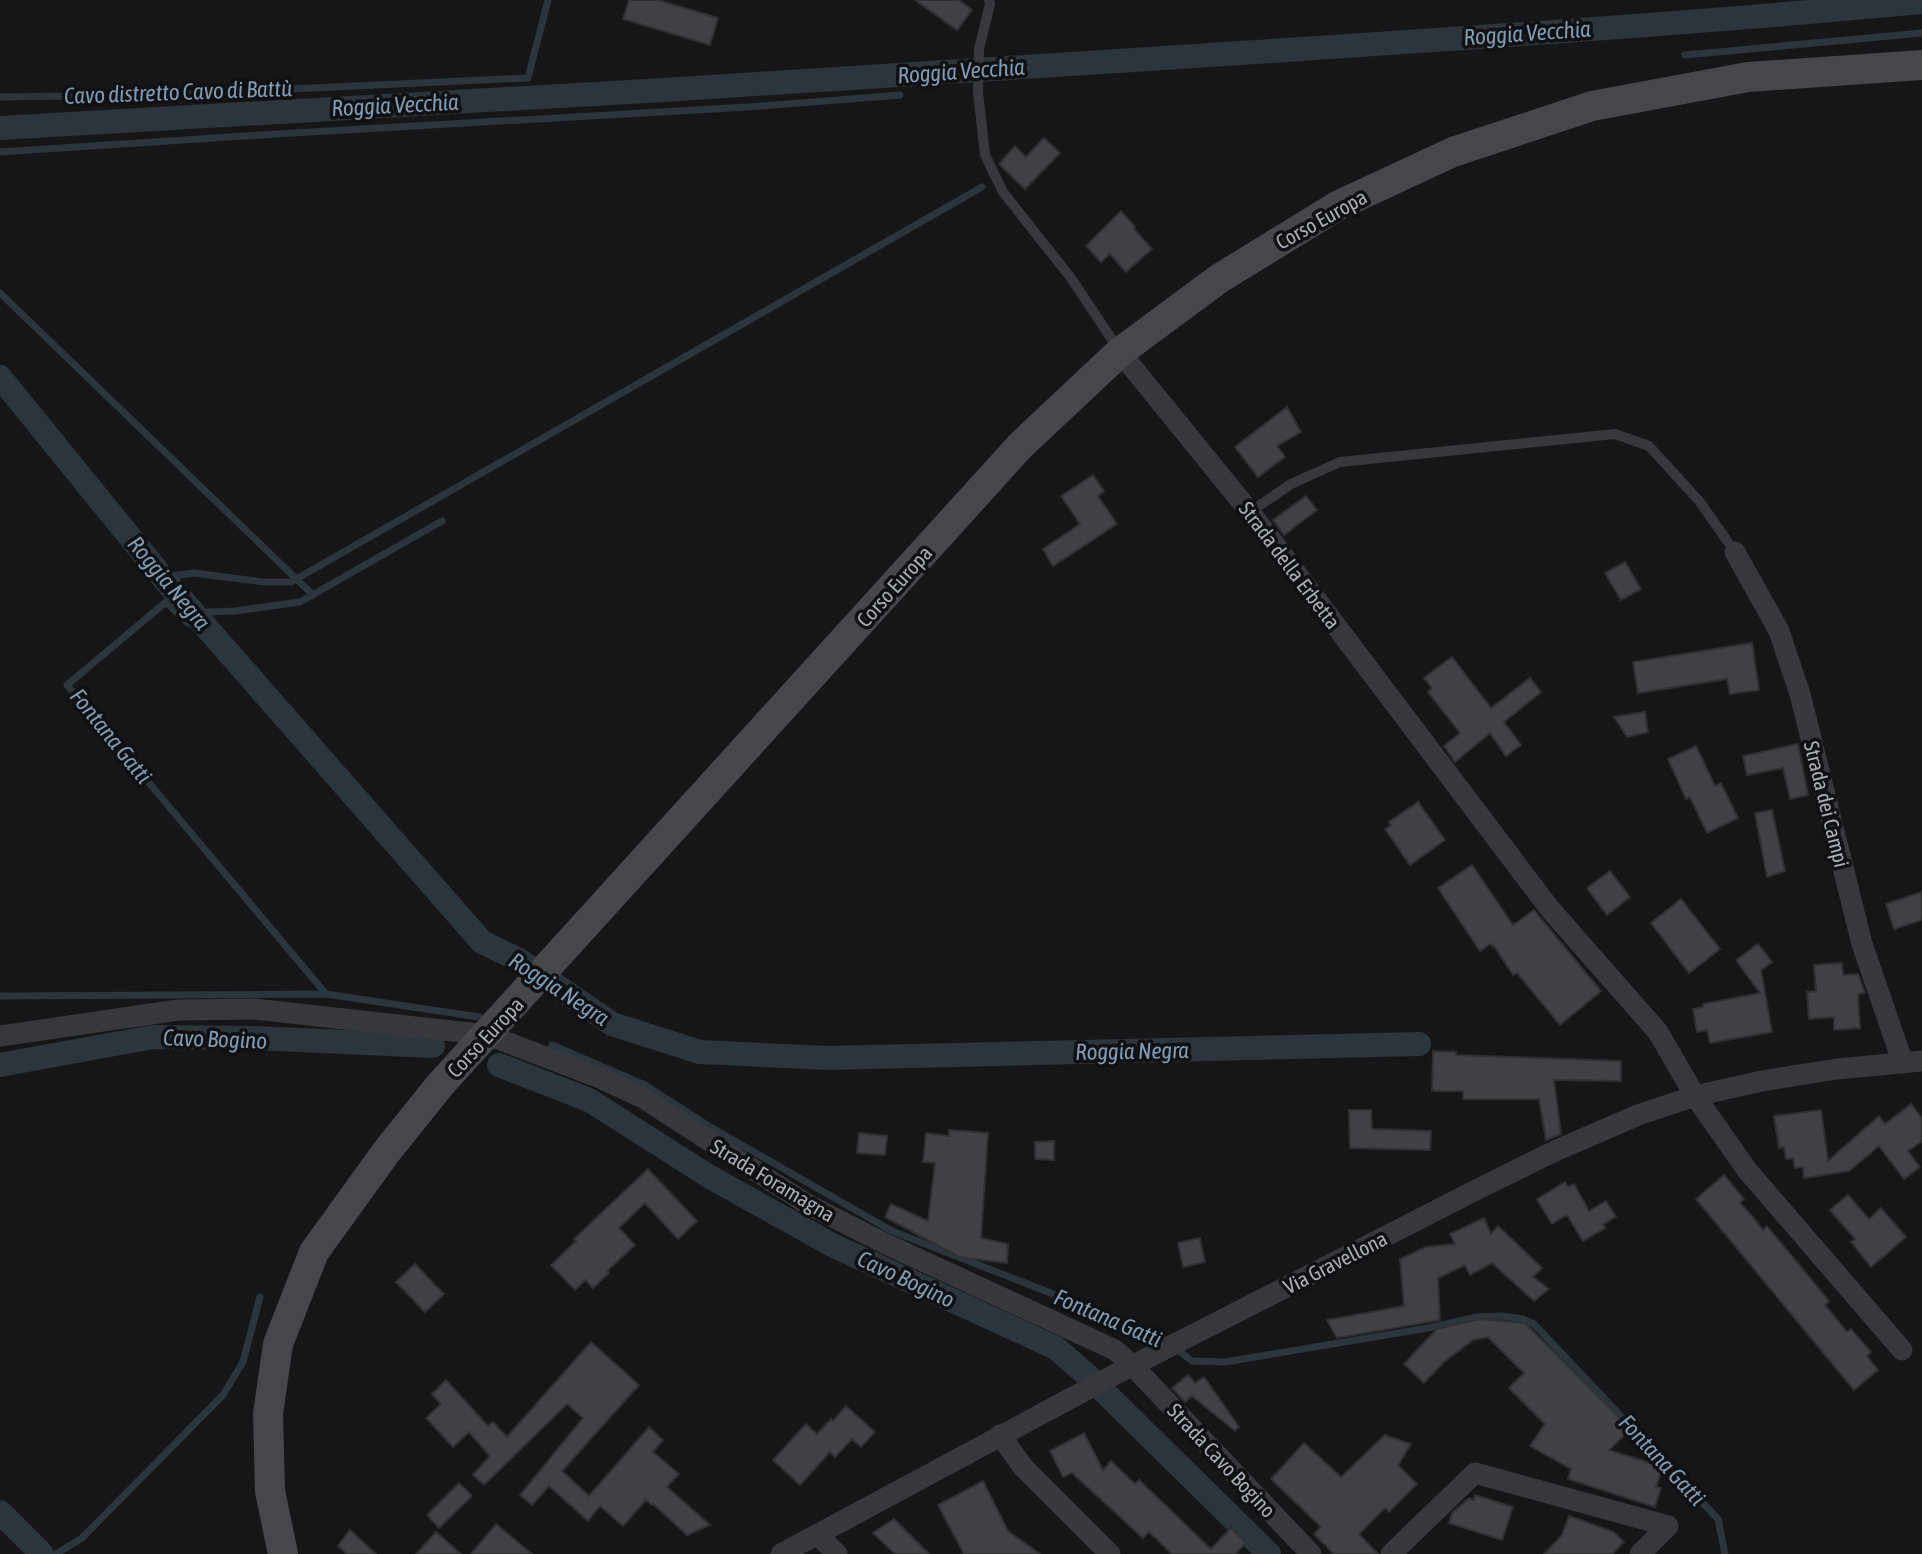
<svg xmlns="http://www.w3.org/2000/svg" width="1922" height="1554" font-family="'Asap Condensed',sans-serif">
<rect width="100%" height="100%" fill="#161618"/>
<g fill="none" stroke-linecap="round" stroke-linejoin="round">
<g stroke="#2c353c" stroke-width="7">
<path d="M 1685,55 L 1922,33"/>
<path d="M 0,97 L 163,95 L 528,78 L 548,0"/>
<path d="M 0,152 L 276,134 L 748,107 L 900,95"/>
<path d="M 0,293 L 313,595"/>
<path d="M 162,577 L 194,573 L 263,582 L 291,582 L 982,187"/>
<path d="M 326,994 L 67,685 L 166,602 L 188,623 L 205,612 L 235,611 L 300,602 L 442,521"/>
<path d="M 0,996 L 326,994 L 479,1017"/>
<path d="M 552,1045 L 645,1085 L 707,1125 L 892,1231 L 1158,1335 L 1192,1361 L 1225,1362 L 1428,1328 L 1477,1317 L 1502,1316 L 1523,1319 L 1534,1324 L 1718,1519 L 1725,1554"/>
<path d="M 56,1554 L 82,1538 L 223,1395 L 243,1362 L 260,1297"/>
</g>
<g stroke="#2c353c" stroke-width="24">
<path d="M 0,128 C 383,108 767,84 1150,59 C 1407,42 1665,26 1922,2"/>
<path d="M 0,377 L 164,579 L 482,942 L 519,960 L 612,1024 L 700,1052 L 828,1058 L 1419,1044"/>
<path d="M 0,1065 L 153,1037 L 255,1038 L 433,1046"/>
<path d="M 499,1065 L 589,1100 L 710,1177 L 834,1246 L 1056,1348 L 1088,1376 L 1269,1554"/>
<path d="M 0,1512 L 42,1554"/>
</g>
</g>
<g fill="#404145" stroke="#303034" stroke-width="2">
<path d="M 629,0 L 658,0 L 718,18 L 710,45 L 623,19 Z"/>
<path d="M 915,0 L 959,0 L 972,10 L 957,30 Z"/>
<path d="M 1044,138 L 1060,153 L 1025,189 L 999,164 L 1015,146 L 1026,157 Z"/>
<path d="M 1121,211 L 1135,227 L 1134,229 L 1152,249 L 1126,272 L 1110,254 L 1101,262 L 1086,246 Z"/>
<path d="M 1287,407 L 1301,432 L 1277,446 L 1285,457 L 1258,477 L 1235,447 Z"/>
<path d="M 1093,475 L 1104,491 L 1098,496 L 1117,524 L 1053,566 L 1043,549 L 1080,524 L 1061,496 Z"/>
<path d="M 1306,496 L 1317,510 L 1284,535 L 1273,520 Z"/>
<path d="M 1625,562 L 1641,589 L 1621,600 L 1605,573 Z"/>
<path d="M 1752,643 L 1759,690 L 1730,694 L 1727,679 L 1638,693 L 1633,662 Z"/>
<path d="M 1452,657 L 1491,708 L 1530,678 L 1541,692 L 1504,722 L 1521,745 L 1506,756 L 1490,733 L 1455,762 L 1444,746 L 1460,733 L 1428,692 L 1432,688 L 1424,678 Z"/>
<path d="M 1645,712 L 1648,732 L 1627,737 L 1614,717 Z"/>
<path d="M 1798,744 L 1808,795 L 1790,799 L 1783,768 L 1747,775 L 1743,756 Z"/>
<path d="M 1696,746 L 1715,786 L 1721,783 L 1738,818 L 1707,833 L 1690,797 L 1686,799 L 1668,759 Z"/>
<path d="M 1418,802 L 1445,840 L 1410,865 L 1385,829 L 1391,825 L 1389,822 Z"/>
<path d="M 1772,810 L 1785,871 L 1767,877 L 1755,813 Z"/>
<path d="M 1472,865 L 1513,925 L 1534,910 L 1601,991 L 1560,1025 L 1517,973 L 1513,975 L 1494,946 L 1493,947 L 1490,944 L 1480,951 L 1438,888 Z"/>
<path d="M 1610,871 L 1630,897 L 1607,915 L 1587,888 Z"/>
<path d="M 1922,892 L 1922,920 L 1894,929 L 1886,904 Z"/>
<path d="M 1681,899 L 1720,949 L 1689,973 L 1651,923 Z"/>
<path d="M 1758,944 L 1772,962 L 1761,970 L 1772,1032 L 1710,1043 L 1707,1030 L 1697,1032 L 1693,1009 L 1703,1007 L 1703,1004 L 1760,993 L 1736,960 Z"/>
<path d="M 1842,963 L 1843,975 L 1858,974 L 1865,993 L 1858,994 L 1860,1028 L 1834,1030 L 1834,1017 L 1809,1019 L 1807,992 L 1816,991 L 1814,965 Z"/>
<path d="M 1433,1051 L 1456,1052 L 1456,1055 L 1621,1061 L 1621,1081 L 1554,1080 L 1561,1134 L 1546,1140 L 1539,1099 L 1463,1099 L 1463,1091 L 1432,1091 Z"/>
<path d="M 1911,1104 L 1922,1118 L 1922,1141 L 1908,1151 L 1920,1167 L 1904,1179 L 1879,1146 L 1849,1171 L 1804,1178 L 1803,1167 L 1795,1168 L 1793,1158 L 1786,1159 L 1784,1147 L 1779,1148 L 1774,1116 L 1821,1110 L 1828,1161 L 1879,1116 L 1885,1124 Z"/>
<path d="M 1349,1110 L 1371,1110 L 1372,1129 L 1431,1131 L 1430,1150 L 1350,1148 Z"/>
<path d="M 949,1130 L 988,1133 L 981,1238 L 1008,1244 L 1007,1263 L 959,1257 L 885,1217 L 891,1204 L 928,1221 L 935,1163 L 923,1162 L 926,1133 L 949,1136 Z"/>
<path d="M 859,1133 L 887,1136 L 885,1155 L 857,1153 Z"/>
<path d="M 1054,1141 L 1054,1160 L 1035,1159 L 1035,1142 Z"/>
<path d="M 648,1169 L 697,1221 L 678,1239 L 645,1203 L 619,1228 L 635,1245 L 607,1271 L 609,1273 L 593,1288 L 585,1280 L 575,1290 L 551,1265 L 576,1241 L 574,1239 Z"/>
<path d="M 1724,1175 L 1744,1199 L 1740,1203 L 1752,1216 L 1763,1230 L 1767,1226 L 1829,1301 L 1825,1305 L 1847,1332 L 1851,1329 L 1871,1352 L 1867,1356 L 1878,1370 L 1854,1390 L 1696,1199 Z"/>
<path d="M 1565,1182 L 1568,1187 L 1574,1184 L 1589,1211 L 1606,1201 L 1616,1217 L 1603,1224 L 1605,1228 L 1583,1241 L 1567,1215 L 1552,1224 L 1537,1199 Z"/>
<path d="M 1848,1195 L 1869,1219 L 1881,1208 L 1906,1237 L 1871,1267 L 1851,1242 L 1855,1239 L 1830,1210 Z"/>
<path d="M 1484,1218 L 1491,1234 L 1498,1226 L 1542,1268 L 1533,1277 L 1549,1289 L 1534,1301 L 1492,1263 L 1470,1275 L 1465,1265 L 1438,1278 L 1440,1320 L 1337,1338 L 1327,1320 L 1404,1306 L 1400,1259 L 1426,1247 L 1455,1244 L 1450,1234 Z"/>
<path d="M 1200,1238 L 1205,1262 L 1183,1267 L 1178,1243 Z"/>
<path d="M 415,1264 L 444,1294 L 425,1312 L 396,1282 Z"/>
<path d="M 1479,1319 L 1525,1323 L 1631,1429 L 1609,1450 L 1663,1467 L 1656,1487 L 1661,1488 L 1655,1507 L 1568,1479 L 1571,1469 L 1530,1446 L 1545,1424 L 1509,1388 L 1524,1373 L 1488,1337 L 1473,1340 L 1444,1362 L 1424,1383 L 1404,1364 L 1437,1329 Z"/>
<path d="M 591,1342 L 639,1385 L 562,1471 L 589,1496 L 649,1427 L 663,1440 L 653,1452 L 679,1474 L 667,1487 L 710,1525 L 687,1535 L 653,1504 L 652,1505 L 646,1500 L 623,1526 L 600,1506 L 588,1521 L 549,1486 L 532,1505 L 520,1495 L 583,1418 L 567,1404 L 484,1485 L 473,1475 L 490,1456 L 469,1432 L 453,1447 L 426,1418 L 441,1404 L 432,1394 L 446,1380 L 488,1426 L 493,1422 L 507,1437 Z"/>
<path d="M 1188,1375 L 1195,1383 L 1204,1377 L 1239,1427 L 1235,1431 L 1192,1396 L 1185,1402 L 1172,1388 Z"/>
<path d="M 846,1406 L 875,1432 L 861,1447 L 852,1439 L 835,1457 L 830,1452 L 800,1485 L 773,1460 L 806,1424 L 817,1434 L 831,1419 L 833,1421 Z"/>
<path d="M 1084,1433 L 1103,1470 L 1111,1461 L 1135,1484 L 1139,1480 L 1211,1549 L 1231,1528 L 1246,1543 L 1235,1554 L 1172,1554 L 1149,1532 L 1143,1538 L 1072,1473 L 1063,1477 L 1050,1451 Z"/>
<path d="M 1385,1435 L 1411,1444 L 1398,1465 L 1417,1484 L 1389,1512 L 1385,1508 L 1359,1534 L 1378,1554 L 1334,1554 L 1314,1534 L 1321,1527 L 1271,1479 L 1304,1443 L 1341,1477 Z"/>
<path d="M 983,1481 L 1008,1531 L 1040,1554 L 964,1554 L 938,1505 Z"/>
<path d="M 459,1483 L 472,1496 L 439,1528 L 427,1515 Z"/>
<path d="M 1475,1495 L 1513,1507 L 1502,1540 L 1449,1523 L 1452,1513 L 1469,1498 L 1474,1500 Z"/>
<path d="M 1569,1516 L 1614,1532 L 1624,1542 L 1612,1554 L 1544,1554 L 1562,1535 Z"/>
<path d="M 894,1519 L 929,1554 L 895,1554 L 873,1533 Z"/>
<path d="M 496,1524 L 532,1554 L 471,1554 Z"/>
<path d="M 350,1530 L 376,1554 L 347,1554 L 338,1546 Z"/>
<path d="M 436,1532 L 461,1554 L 416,1554 Z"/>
</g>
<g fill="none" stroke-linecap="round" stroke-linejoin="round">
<g stroke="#37383d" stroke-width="10">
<path d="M 989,0 L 990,4 L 979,49 L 978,92 L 985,155 L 1003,192 L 1071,278 L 1119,350"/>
<path d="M 1250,512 L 1291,484 L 1340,462 L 1615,434 L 1649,446 L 1700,502 L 1735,552"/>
</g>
<g stroke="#37383d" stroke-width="21">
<path d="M 1120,352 L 1250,512 L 1550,909 L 1658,1032 L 1695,1096 L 1747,1170 L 1902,1350"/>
<path d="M 1735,552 L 1779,631 L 1800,694 L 1862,944 L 1903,1063"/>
<path d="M 0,1036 L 178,1010 L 254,1009 L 488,1035 L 600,1078 L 643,1098 L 807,1204 L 886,1244 L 1115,1350 L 1133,1366 L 1311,1554"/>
<path d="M 1000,1435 L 1023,1467 L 1110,1554"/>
<path d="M 818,1535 L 837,1554"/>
<path d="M 781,1554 L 1114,1375 L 1482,1187 L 1555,1151 L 1638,1115 L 1695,1096 L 1762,1081 L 1837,1069 L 1922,1061"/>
<path d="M 1391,1554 L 1475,1473 L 1668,1526 L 1640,1554"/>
</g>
<path stroke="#45474d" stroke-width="30" d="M 283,1554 L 270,1491 L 268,1414 L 278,1344 L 314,1252 L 387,1151 L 440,1085 L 1021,445 L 1120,352 L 1220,278 L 1339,205 L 1453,152 L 1592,106 L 1748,77 L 1922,65"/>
</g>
<g text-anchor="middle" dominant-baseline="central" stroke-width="7" stroke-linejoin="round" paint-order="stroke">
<g font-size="21" fill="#a8adb8" stroke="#111113">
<text transform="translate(1321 219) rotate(-29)">Corso Europa</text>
<text transform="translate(1290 565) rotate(53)">Strada della Erbetta</text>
<text transform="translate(894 586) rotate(-48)">Corso Europa</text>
<text transform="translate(1827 804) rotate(76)">Strada dei Campi</text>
<text transform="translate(485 1037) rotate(-47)">Corso Europa</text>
<text transform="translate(773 1180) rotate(31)">Strada Foramagna</text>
<text transform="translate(1335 1262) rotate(-27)">Via Gravellona</text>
<text transform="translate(1222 1460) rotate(47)">Strada Cavo Bogino</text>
</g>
<g font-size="23" font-style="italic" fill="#7f9bb3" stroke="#111113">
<text transform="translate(1527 33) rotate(-4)">Roggia Vecchia</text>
<text transform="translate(961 71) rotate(-4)">Roggia Vecchia</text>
<text transform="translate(178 92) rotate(-2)">Cavo distretto Cavo di Battù</text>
<text transform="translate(395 105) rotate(-3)">Roggia Vecchia</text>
<text transform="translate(169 583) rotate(50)">Roggia Negra</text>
<text transform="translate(111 736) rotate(51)">Fontana Gatti</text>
<text transform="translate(559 989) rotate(33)">Roggia Negra</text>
<text transform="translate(215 1039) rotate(2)">Cavo Bogino</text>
<text transform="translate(1132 1051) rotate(-1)">Roggia Negra</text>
<text transform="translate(906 1279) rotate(25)">Cavo Bogino</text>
<text transform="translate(1108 1318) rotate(23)">Fontana Gatti</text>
<text transform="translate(1662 1460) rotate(47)">Fontana Gatti</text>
</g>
</g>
</svg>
